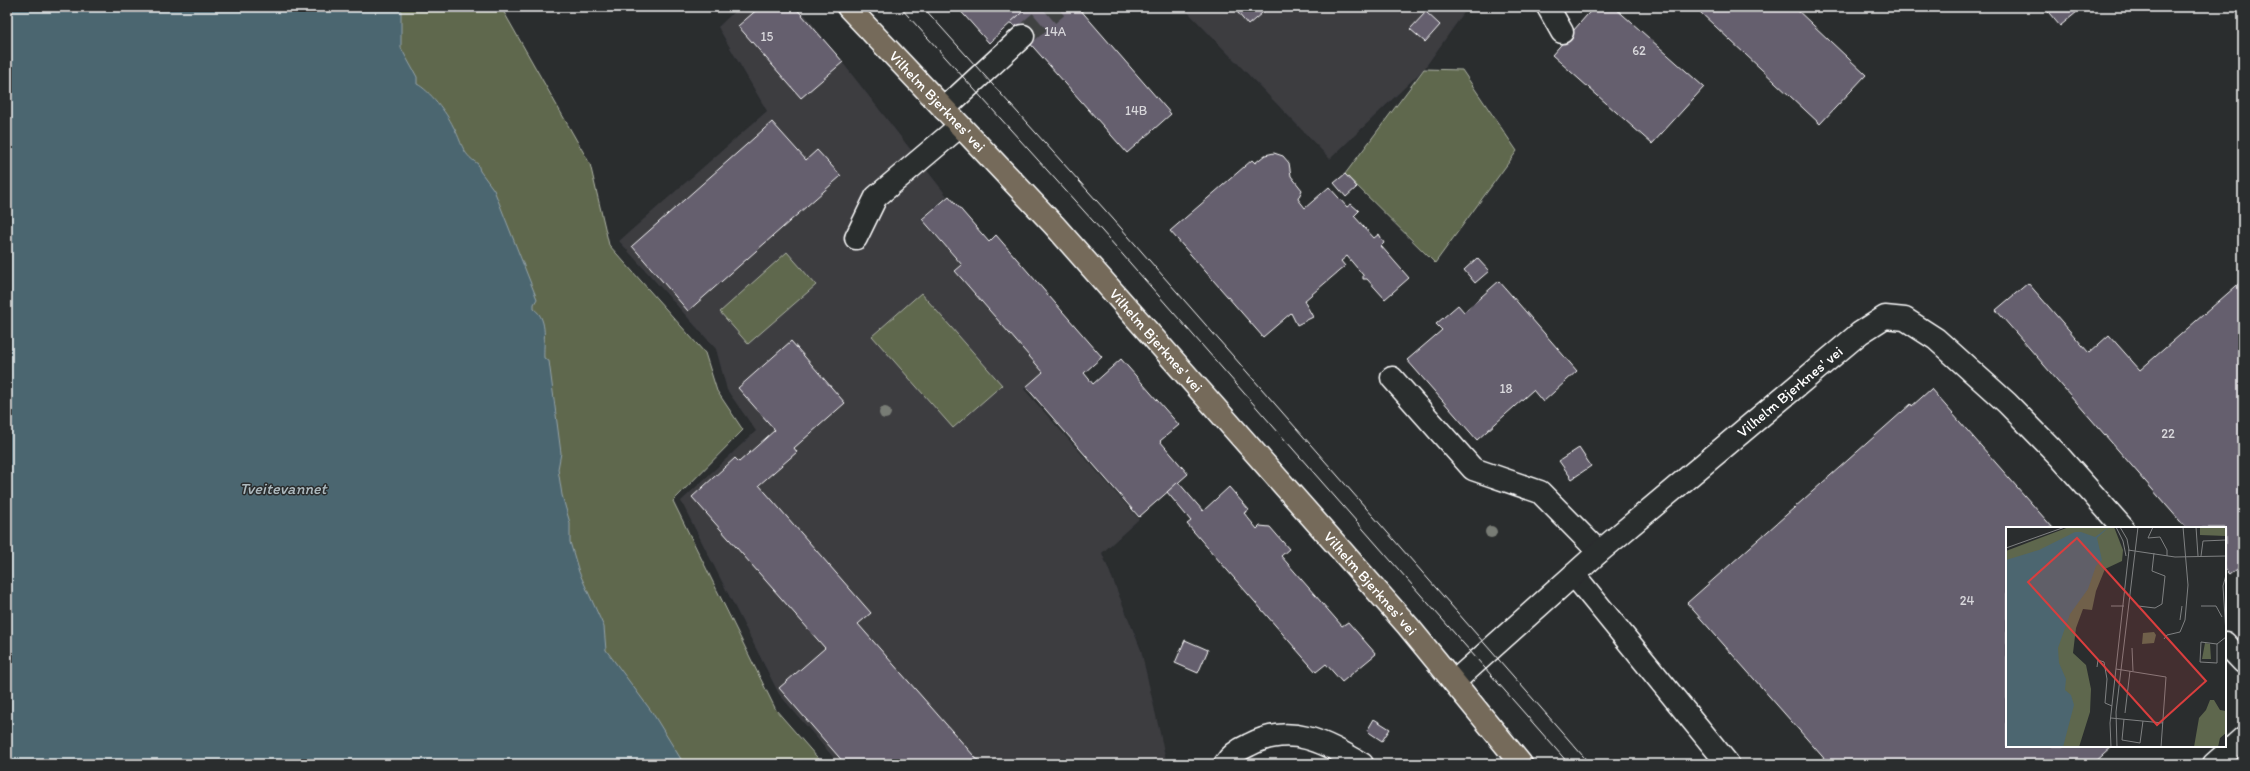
<svg xmlns="http://www.w3.org/2000/svg" width="2250" height="771" font-family="Itim,sans-serif">
<rect width="100%" height="100%" fill="#2a2d2e"/>
<filter id="ink" filterUnits="userSpaceOnUse"><feTurbulence type="fractalNoise" baseFrequency=".025" numOctaves="2"/><feDisplacementMap in="SourceGraphic" scale="8" xChannelSelector="R" yChannelSelector="G"/><feConvolveMatrix kernelMatrix="1 2 1 2 8 2 1 2 1" color-interpolation-filters="sRGB"/></filter>
<g filter="url(#ink)">
<g fill="#3c3c41">
<path d="M 739,7 L 799,7 L 947,196 L 921,219 L 961,265 L 954,271 L 1043,372 L 1024,389 L 1139,519 L 1102,553 L 1141,650 L 1167,764 L 839,764 L 779,694 L 681,501 L 756,431 L 727,390 L 716,349 L 619,241 L 767,111 L 718,27 Z"/>
<path d="M 1183,7 L 1468,7 L 1424,69 L 1330,159 Z"/>
</g>
<g fill="#5e674d" stroke="#aeb3a6">
<path d="M 7,7 L 501,7 L 590,164 L 609,245 L 705,353 L 717,391 L 743,430 L 673,501 L 776,710 L 823,764 L 7,764 Z"/>
<path d="M 1424,69 L 1462,70 L 1517,151 L 1435,263 L 1345,174 Z"/>
<path d="M 787,252 L 816,285 L 748,344 L 720,312 Z"/>
<path d="M 921,293 L 1002,385 L 953,428 L 872,336 Z"/>
</g>
<path fill="#4c6670" stroke="#94a3a9" d="M 7,7 L 401,7 L 401,48 L 417,77 L 417,84 C 429,90 447,113 453,126 C 463,143 460,152 478,164 L 480,171 L 494,190 L 537,299 L 534,304 L 534,309 C 549,320 543,342 544,358 L 549,361 L 561,453 L 558,469 L 562,495 L 570,523 L 570,542 L 579,572 L 604,627 L 606,650 L 652,712 L 684,764 L 7,764 Z"/>
<g fill="#655e6e" stroke="#fff">
<path d="M 760,7 L 795,7 L 843,62 L 801,98 L 738,26 Z"/>
<path d="M 957,7 L 1028,7 L 989,43 Z"/>
<path d="M 1028,7 L 1078,7 L 1171,114 L 1127,153 L 1011,22 Z"/>
<path d="M 1233,7 L 1269,7 L 1248,25 Z"/>
<path d="M 1594,7 L 1614,7 L 1704,87 L 1652,144 L 1552,55 Z"/>
<path d="M 1698,7 L 1794,7 L 1866,75 L 1820,124 L 1700,12 Z"/>
<path d="M 2044,7 L 2083,7 L 2060,26 Z"/>
<path d="M 1426,12 L 1440,25 L 1425,42 L 1410,29 Z"/>
<path d="M 772,122 L 806,160 L 817,150 L 841,176 L 688,311 L 632,246 Z"/>
<path d="M 1274,153 L 1283,156 L 1289,163 L 1291,176 L 1302,190 L 1298,199 L 1305,208 L 1329,187 L 1347,207 L 1351,204 L 1359,211 L 1354,216 L 1374,238 L 1379,234 L 1384,243 L 1381,246 L 1409,278 L 1385,299 L 1367,279 L 1363,279 L 1363,275 L 1347,256 L 1341,261 L 1345,266 L 1304,301 L 1313,317 L 1297,325 L 1291,313 L 1263,337 L 1170,231 L 1252,160 L 1255,163 L 1265,155 Z"/>
<path d="M 1345,174 L 1357,187 L 1346,197 L 1334,183 Z"/>
<path d="M 949,196 L 989,242 L 996,235 L 1102,357 L 1084,373 L 1093,384 L 1121,359 L 1179,425 L 1160,441 L 1188,474 L 1139,517 L 1026,387 L 1043,372 L 955,271 L 962,265 L 922,219 Z"/>
<path d="M 1477,258 L 1489,271 L 1475,283 L 1464,270 Z"/>
<path d="M 2243,280 L 2243,563 L 2230,574 L 2225,569 L 2225,528 L 2186,528 L 1996,310 L 2028,283 L 2089,353 L 2109,335 L 2140,370 Z"/>
<path d="M 1499,281 L 1577,371 L 1543,402 L 1533,390 L 1477,440 L 1407,360 L 1442,330 L 1436,324 L 1458,305 L 1464,312 Z"/>
<path d="M 791,341 L 845,403 L 794,448 L 797,452 L 759,485 L 871,613 L 858,624 L 981,764 L 845,764 L 779,688 L 825,648 L 692,497 L 735,458 L 739,462 L 775,430 L 738,388 Z"/>
<path d="M 1931,389 L 2053,528 L 2007,528 L 2007,746 L 2113,746 L 2093,764 L 1829,764 L 1687,603 L 1911,404 L 1912,406 Z"/>
<path d="M 1579,448 L 1591,466 L 1572,479 L 1559,461 Z"/>
<path d="M 1178,482 L 1203,511 L 1229,487 L 1249,510 L 1244,513 L 1257,529 L 1260,526 L 1270,527 L 1289,549 L 1281,556 L 1342,626 L 1348,622 L 1376,654 L 1342,682 L 1326,664 L 1316,672 L 1187,524 L 1191,521 L 1167,492 Z"/>
<path d="M 1185,640 L 1208,650 L 1198,673 L 1175,663 Z"/>
<path d="M 1374,719 L 1390,729 L 1382,741 L 1367,731 Z"/>
</g>
<g fill="none" stroke-linecap="round" stroke-linejoin="round">
<path stroke="#3f4243" stroke-width="22" stroke-dasharray="22 11" stroke-linecap="butt" d="M 1023,36 L 1057,7"/>
<g stroke="#fff" stroke-width="25">
<g id="minor">
<path d="M 1548,7 L 1562,32"/>
<path d="M 944,109 L 1023,36"/>
<path d="M 856,238 L 876,197 L 960,126"/>
<path d="M 1392,378 L 1473,469 L 1540,492 L 1599,552"/>
<path d="M 1574,575 L 1728,764"/>
<path d="M 2225,643 L 2243,662"/>
<path id="s1" d="M 1454,682 L 1599,552 L 1860,333 L 1885,317 L 1905,319 L 1936,339 L 2007,403 L 2059,456 L 2123,528"/>
<path d="M 1225,764 C 1230,756 1240,749 1249,745 C 1290,723 1325,742 1362,764"/>
<path d="M 2214,764 L 2243,738"/>
</g>
</g>
<g stroke="#fff" stroke-width="25">
<g id="major">
<path id="s2" d="M 848,7 L 1054,225 L 1408,626 L 1521,764"/>
</g>
</g>
<use href="#minor" stroke="#2a2d2e" stroke-width="22"/>
<use href="#major" stroke="#746a5a" stroke-width="22"/>
<g stroke="#fff" stroke-width="1">
<path d="M 900,7 L 1102,231 L 1569,764"/>
<path d="M 923,7 L 1114,220 L 1590,764"/>
</g>
</g>
<g fill="#787b75">
<circle cx="885" cy="413" r="6"/>
<circle cx="1491" cy="532" r="6"/>
</g>
</g>
<g text-anchor="middle" dominant-baseline="central" stroke-width="3" stroke-linejoin="round" paint-order="stroke">
<g font-size="13" fill="#d8d7db">
<text x="1055" y="31">14A</text>
<text x="767" y="36">15</text>
<text x="1639" y="50">62</text>
<text x="1136" y="110">14B</text>
<text x="1506" y="388">18</text>
<text x="2168" y="433">22</text>
<text x="1967" y="600">24</text>
</g>
<g font-size="15" fill="#fff" stroke="#2a2d2e">
<text stroke="none"><textPath href="#s2" startOffset="130">Vilhelm Bjerknes' vei</textPath></text>
<text stroke="none"><textPath href="#s2" startOffset="454">Vilhelm Bjerknes' vei</textPath></text>
<text stroke="none"><textPath href="#s1" startOffset="444">Vilhelm Bjerknes' vei</textPath></text>
<text stroke="none"><textPath href="#s2" startOffset="778">Vilhelm Bjerknes' vei</textPath></text>
</g>
<g font-size="16" font-style="italic" fill="#aebabf" stroke="#2a2d2e">
<text x="283" y="488">Tveitevannet</text>
</g>
</g>
<g transform="translate(2006 527)">
<rect width="220" height="220" fill="#2a2d2e"/>
<path d="M 63,0 L 108,0 L 117,23 L 116,34 L 99,42 L 90,64 L 86,83 L 77,82 L 70,101 L 67,126 L 80,138 L 85,162 L 84,185 L 73,220 L 0,220 L 0,24 ZM 194,0 L 220,0 L 220,9 L 194,8 ZM 148,105 L 150,108 L 148,116 L 136,117 L 137,106 ZM 199,116 L 204,117 L 205,132 L 196,132 ZM 204,173 L 208,173 L 214,183 L 220,184 L 220,206 L 214,211 L 212,220 L 188,220 L 193,191 L 200,183 Z" fill="#5e674d"/>
<path d="M 103,0 L 91,11 L 96,33 L 90,39 L 82,62 L 64,87 L 52,121 L 53,136 L 60,152 L 59,163 L 65,168 L 68,178 L 57,220 L 0,220 L 0,33 L 33,23 L 69,5 L 75,5 L 89,10 Z" fill="#4c6670"/>
<path fill="none" stroke="#7f8182" stroke-width="1" d="M 110,0 L 117,14 L 120,29M 147,0 L 142,11 L 154,10 L 161,23 L 161,29M 190,0 L 192,29M 0,21 L 59,0M 122,23 L 169,30 L 220,29M 195,29 L 197,14 L 220,13M 220,48 L 217,59 L 220,107M 105,79 L 118,79M 132,79 L 149,81 L 156,77 L 159,49 L 146,44 L 148,26M 195,79 L 210,79 L 216,90M 174,93 L 176,79M 158,112 L 161,108 L 174,105 L 179,93 L 182,58 L 177,0M 211,117 L 211,136 L 194,135 L 195,115 L 211,117 L 220,110M 126,121 L 127,144M 91,140 L 92,133 L 98,135 L 101,152 L 99,176 L 106,179M 110,142 L 160,150 L 155,220M 119,186 L 124,144M 105,191 L 157,196M 118,192 L 116,213 L 134,216 L 137,194M 77,220 L 97,220M 105,220 L 104,196 L 123,23 L 121,12 L 114,0M 111,220 L 110,185 L 132,0"/>
<path fill="#da3e3e" fill-opacity="0.15" stroke="#da3e3e" stroke-width="2" d="M 71,11 L 200,154 L 151,198 L 22,55 Z"/>
<rect width="220" height="220" fill="none" stroke="#fff" stroke-width="2"/>
</g>
<rect width="2250" height="771" fill="none" stroke="#2a2d2e" stroke-width="24"/>
<rect x="12" y="12" width="2226" height="747" fill="none" stroke="#fff" stroke-width="1.5" filter="url(#ink)"/>
</svg>
